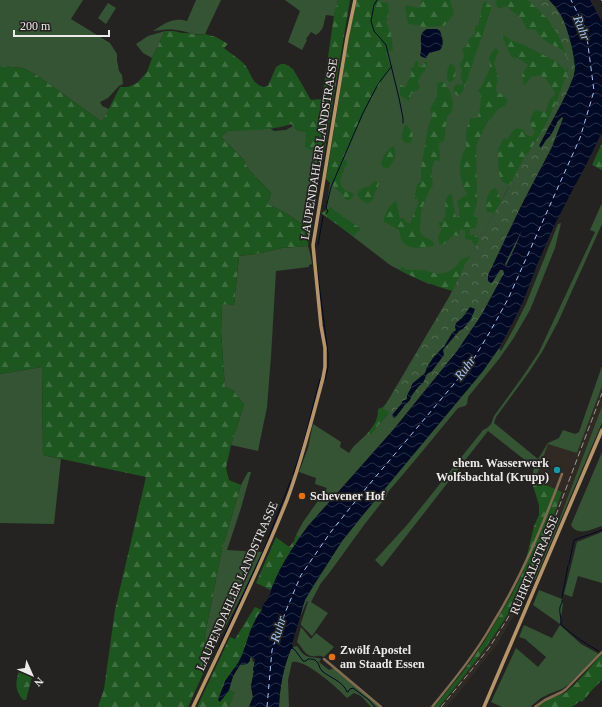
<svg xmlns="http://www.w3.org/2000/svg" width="602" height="707" viewBox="0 0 602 707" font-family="Georgia,serif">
  <defs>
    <pattern id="forest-firs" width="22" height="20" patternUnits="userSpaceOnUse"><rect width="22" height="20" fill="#1e561f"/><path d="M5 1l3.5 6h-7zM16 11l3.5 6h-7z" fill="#3f6e40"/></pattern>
    <pattern id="park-crowns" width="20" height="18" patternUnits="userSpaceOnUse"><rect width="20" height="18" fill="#355434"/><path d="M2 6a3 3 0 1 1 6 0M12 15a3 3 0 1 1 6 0" fill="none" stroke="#536d52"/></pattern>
    <pattern id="water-waves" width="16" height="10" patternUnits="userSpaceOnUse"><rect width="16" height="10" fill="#000a25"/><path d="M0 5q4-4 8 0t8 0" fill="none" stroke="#262e45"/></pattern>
  </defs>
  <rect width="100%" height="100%" fill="#252321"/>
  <polygon fill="#312a24" points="602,386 602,406 558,523 534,580 516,612 496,646 487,657 447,707 439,707 485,649 503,623 562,492 537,482 536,477 548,443 577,453"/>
  <g fill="#355434">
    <polygon points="0,0 83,0 71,19 110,43 117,54 117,60 119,71 122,75 123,84 119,86 108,98 100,102 102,106 109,109 102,122 38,76 23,68 0,66"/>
    <path d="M196,0H221L205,34C194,36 187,31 176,30C169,29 161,30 153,31C165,23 173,17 187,21Z"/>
    <path d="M285,0H338L334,16L326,15C323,24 325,29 316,35L311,32L306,39L307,40L302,50L288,42L300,11Z"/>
    <polygon points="357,0 549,0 557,7 563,16 566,26 570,65 519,168 479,241 466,263 429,284 407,274 390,265 325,215 339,127 336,123 349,37"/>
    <polygon points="108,3 116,8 106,24 98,18"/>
    <polygon points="165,31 152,58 143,53 136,44 148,36"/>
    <polygon points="293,126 297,130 306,132 313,151 321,161 310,230 289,215 268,204 271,193 249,170 243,159 221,137 227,131 270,128 274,131 286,130"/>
    <polygon points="602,203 602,224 558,322 542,352 529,372 496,417 494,423 538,459 548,443 559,438 563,430 575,434 579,432 602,366 602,386 577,453 548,444 536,477 537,482 532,479 534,467 488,431 382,567 375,560 407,525 483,430 487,428 491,424 494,416 523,376 539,352 595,232 590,230"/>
    <polygon points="561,223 555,248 530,310 513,339 499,359 468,397 467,404 465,406 458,408 416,459 388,492 386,497 364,525 330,572 321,583 311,602 328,613 312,636 301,625 301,623 308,602 307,601 301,615 300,615 305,600 312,588 342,541 362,516 483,371 499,348 501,351 514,328 526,304 558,224"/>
    <polygon points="308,246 310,253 312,264 309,265 309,267 276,271 271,357 267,407 258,451 231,445 244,405 234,391 225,387 221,332 222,303 234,305 239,256 256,254 282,248"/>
    <polygon points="469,335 394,429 308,526 300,537 296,535 303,522 327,488 315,484 316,478 299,472 308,448 313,424 341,442 340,447 349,453 354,446 367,434 370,435 392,409"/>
    <polygon points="42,367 43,455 61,459 54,524 0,523 0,374"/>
    <polygon points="602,406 602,423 601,425 535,580 534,580 558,523"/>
    <path d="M602,452V526C592,529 578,537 571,525Z"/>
    <polygon points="248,472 251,472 241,508 227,550 262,552 244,591 215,647 212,647 206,641 206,630 222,549 241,485"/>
    <polygon points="602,532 602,583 578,576 572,597 564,594 577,542"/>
    <polygon points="539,590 562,599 563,604 560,624 533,605"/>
    <polygon points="524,625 552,638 560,625 581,644 599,654 569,684 562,689 549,694 541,698 530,707 502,707 491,702 516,648 538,667 546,657 525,639 519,637"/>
    <path d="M301,627L311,639L316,633L334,647L324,657C319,654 317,657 311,656C304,654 302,647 297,642Z"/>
    <path d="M297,646C300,650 303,656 310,657C314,658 317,657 321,659L319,662L329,670L334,668L380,707H371L361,696L354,693L347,698C337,688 306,659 292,662L288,680L289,707H279C280,686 283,669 291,649H292L293,647Z"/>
    <path d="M252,657V659L253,662H255L253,670L254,671L251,686L253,697L249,707H228L235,693L229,690C233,674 237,665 252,657Z"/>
  </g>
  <g fill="url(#forest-firs)">
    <path d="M338,0H350L323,161L313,151L305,147L306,132L297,130L291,124C272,131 247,130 227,131L221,137L243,159L249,170L271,193L268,204L289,215L310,230L308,246L282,248L256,254L239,256L234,305L222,304L221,332L225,387L234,391L244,405L231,445L226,468L229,480L241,485L222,549L206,630V641L212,647H215L188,707H98L104,689L115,610L146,477L43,455L42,367L0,374V66L23,68L38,76L102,122L120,87H128L137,83L147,72L152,58L165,31H174L182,33H188L193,34L200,35L205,34L216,37L228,44L224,48C230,53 240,59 245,65C252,74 251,83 263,87L268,86L276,67L281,64H285L293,69L311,100L322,99L334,15Z"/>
    <path d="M357,0H380V2L388,3L389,11L386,23L391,33L393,50L386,53L390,67L368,104L343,159L348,162C344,170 334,185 347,191C348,191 351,192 353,193V196L351,199L347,201L342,194L326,179L349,37Z"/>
    <polygon points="421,0 450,0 454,14 444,26 423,27 417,25 408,24 405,5 420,8"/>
    <path d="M495,0H528L547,18L557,34L566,26L572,46L575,68L515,186C510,185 503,184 501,179C498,175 498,156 498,151C499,147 501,143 503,139L505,138L507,140L510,135V134L516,128L524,130L525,134L532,137L535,132L532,128L530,120L533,113L536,110L545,113L550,99L556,94L547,80L540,75L531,77L524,86L522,75L528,65L518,58L511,57L501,33L512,41L522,44L555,61L567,71L569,64L563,50C552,45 542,41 536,30L527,29L524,24L522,19L506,6L498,9Z"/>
    <polygon points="485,1 491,6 491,10 466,83 463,91 458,96 455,94 454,91 454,87 457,84 461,85 463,82 460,78 462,70 460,65 464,56 462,49 467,46 469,39 475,34 475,26 479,25 479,21 483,3"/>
    <path d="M495,48L499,51L494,63L498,77L496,88L497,93L502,94L508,100L505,106L498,109L492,117L484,128L476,147L477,204L473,216L477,217L478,218L476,228L470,229V235H474L480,239L476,247L471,240L465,239V231L460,229L459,236L454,235L443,245L439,243L438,237L442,228L439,225V222H444L443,219L446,216L445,210L446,198L450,194L452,195L456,219L460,213L457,201L467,194L463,186L461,179L460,164L463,153L466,147V132L470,118H477C480,111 483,97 478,90L481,87L490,68L489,57Z"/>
    <polygon points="418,61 418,66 420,67 423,66 424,62 428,62 425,71 422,73 418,81 420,88 411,94 409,101 400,95 400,85 402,85 405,88 411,75 411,68 413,68 415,62"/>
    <path d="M450,64C458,65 456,74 454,80L450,82L448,81C446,75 447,68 450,64Z"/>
    <path d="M440,82H444L450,91L453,103L452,111L447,117L444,141L439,143L440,161L435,160C431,167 432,177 433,185L430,189L421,211L420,232L423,236L433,241L434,246C425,247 408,251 403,242C400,239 400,234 399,230L383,221L388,208L396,200L400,218H404L405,221L410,224L418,204V199L414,198L417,184L421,182V168L428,127L432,117L430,109L437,96V84Z"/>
    <polygon points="407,125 413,134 411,143 406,143 402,140 402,134 404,126"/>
    <polygon points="602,143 602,170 592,165"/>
    <path d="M394,146C397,157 395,159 388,169L383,167L381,164C383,156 386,150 394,146Z"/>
    <path d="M374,181H376L379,183C378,188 375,192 373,197L374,198C367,208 363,202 357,195L358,192C361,189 365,186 369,187Z"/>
    <polygon points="495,188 497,190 501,201 495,213 486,212 487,197 490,191"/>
    <polygon points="331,207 334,210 360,228 360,230 353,236 321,213"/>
    <path d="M470,256L452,291C433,285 415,279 398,269L405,266L404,270C411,269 418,271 425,270C435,275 447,275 455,267C458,265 459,261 461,259C464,258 468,257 470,256Z"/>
    <path d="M389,400L392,409L370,435L367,434C374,425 378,421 378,409L383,407Z"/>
    <path d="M532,479L562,492C550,526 538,562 520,593C498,634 469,671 439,707H434L462,673L484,642L512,594L523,572L534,526L539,515V505L533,486Z"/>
    <path d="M296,535L300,537C289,554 278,571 271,590L256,583L276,537L289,547L294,541Z"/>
    <path d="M255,607L262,610C251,624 248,640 242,656C235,671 227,686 220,702L229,690L235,693L228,707H197L230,637L235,639Z"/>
    <polygon points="602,654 602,680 592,690 582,702 580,701 572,707 537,707 549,699 565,693 577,682"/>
    <path d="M19,671L32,677L26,700H23C15,690 15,684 19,671Z"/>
  </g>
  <path fill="url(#park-crowns)" d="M528,0H549L557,7L568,25L575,69L571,110L526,227L505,273L482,314L466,341L402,418L383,409L449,297L466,263L505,194L526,154L527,155L543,129L556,103L568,71C571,57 556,29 547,18C542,11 535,6 528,0Z"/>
  <g fill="url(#water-waves)" fill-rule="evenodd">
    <path d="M549,0H590L602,22V132L587,163L572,191L554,226L537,265L523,302L511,326L499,348L483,371L362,516L342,541L312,588L305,600L292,644L293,647L292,649H291C283,669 280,686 279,707H249L253,697L251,686L254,671L253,670L255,660L254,658L252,657L250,658V661L247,664L240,665L233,676L229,690L220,702L218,700L225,681L238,663L242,655L251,629L258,615L262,610L263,604C270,599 270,592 273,585C281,564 295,544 308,526L394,429L457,351L482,314L504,273L503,270H500L492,283L489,282L488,280V275L523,202L552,147L563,118L562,117L558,121L551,135L546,140L541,148L539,146C548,127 560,108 569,88C571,82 575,75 575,68C575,59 572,46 569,37C565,22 561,12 549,0ZM522,230L515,247L506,266L505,264Z"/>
    <path d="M427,29H437L440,31C442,37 445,44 440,50L429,53L426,58L422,57L420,55C424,45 416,34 427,29Z"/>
    <polygon points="470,307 475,309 471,319 463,329 459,331 443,350 444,355 432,371 427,374 423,383 419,386 412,395 410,400 405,405 395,418 393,417 392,415 402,403 402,401 407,399 407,395 411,388 411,386 413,383 425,373 427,367 433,358 445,345 452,333 456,330 455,327 456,323 462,318"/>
  </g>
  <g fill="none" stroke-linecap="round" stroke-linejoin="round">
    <g stroke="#000a25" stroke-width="1">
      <polyline points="377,0 374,5 371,21 374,31 386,45 399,98 403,118 403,123"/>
      <polyline points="326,214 328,211 326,208 331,187 363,113 378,84 392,66"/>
      <polyline points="318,245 323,216"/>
      <polyline points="316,260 328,354 328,367 325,380"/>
      <polyline points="293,475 303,445 320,379"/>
      <polyline points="569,564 574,540 602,530"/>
      <polyline points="562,597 568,566"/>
      <path d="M562,600V603C557,609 562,617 561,625C573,635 585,644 599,651"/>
      <path d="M291,647L295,650L303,661H306L308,659C310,659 313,659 315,660C319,662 319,668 322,671C330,678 343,681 347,692H348L350,689L353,688L369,700L375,707"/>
      <polyline points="218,649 263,552 291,480"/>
    </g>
    <polyline stroke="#a3c8fa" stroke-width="1" stroke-dasharray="5 4" stroke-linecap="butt" points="267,707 272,650 285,613 301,575 330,533 362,493 470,365 491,330 508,299 580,138 594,91 586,30 571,0"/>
    <g stroke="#816c51" stroke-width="2.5">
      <polyline points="324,659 381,707"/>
      <path d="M432,707C454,680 476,653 493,623C522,576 543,525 562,474"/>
      <polyline points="535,707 545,700 562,692 566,689 602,652"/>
    </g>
    <g stroke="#b79569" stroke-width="3.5">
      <path d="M193,707C225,639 259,571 287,500C302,460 312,419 323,378L325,367V348L321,326L313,245L347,38L355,0"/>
      <polyline points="484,707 602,430"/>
    </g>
    <g stroke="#9b9997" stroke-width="1" stroke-dasharray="6 3" stroke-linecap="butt">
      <polyline points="601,0 602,1"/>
      <polyline points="441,707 469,673 489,648 506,621 522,594 536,566 547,539 602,393"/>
    </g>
  </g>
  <circle fill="#0f9aa8" stroke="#252321" stroke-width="1.5" cx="557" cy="470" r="4"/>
  <g fill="#e8710a" stroke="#252321" stroke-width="1.5">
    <circle cx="302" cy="496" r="4"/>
    <circle cx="332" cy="657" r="4"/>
  </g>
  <g text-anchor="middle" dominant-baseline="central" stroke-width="3.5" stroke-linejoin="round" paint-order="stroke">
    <g font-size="12" fill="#edebea" stroke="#252321">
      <text transform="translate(319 149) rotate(-81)">LAUPENDAHLER LANDSTRASSE</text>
      <text transform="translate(534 565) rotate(-67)">RUHRTALSTRASSE</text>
      <text transform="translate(237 586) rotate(-66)">LAUPENDAHLER LANDSTRASSE</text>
    </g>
    <g font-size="12" font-weight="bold" fill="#edebea" stroke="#252321" text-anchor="start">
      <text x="549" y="463" text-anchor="end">ehem. Wasserwerk<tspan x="549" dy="14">Wolfsbachtal (Krupp)</tspan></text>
      <text x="310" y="496">Schevener Hof</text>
      <text x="340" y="650">Zwölf Apostel<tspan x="340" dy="14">am Staadt Essen</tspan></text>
    </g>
    <g font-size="13" font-style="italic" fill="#a3c8fa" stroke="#252321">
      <text transform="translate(582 28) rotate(68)">Ruhr</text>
      <text transform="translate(465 368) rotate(-53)">Ruhr</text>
      <text transform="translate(278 629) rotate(-73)">Ruhr</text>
    </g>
  </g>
  <g transform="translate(32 675) rotate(135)" stroke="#252321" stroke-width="3" paint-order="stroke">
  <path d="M0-3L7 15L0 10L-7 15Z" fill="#edebea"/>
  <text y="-6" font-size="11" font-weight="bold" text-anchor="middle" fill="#edebea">N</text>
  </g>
  <path d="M14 30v6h95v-6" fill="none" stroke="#edebea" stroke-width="2"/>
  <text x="20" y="30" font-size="12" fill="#edebea" stroke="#252321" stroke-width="3" paint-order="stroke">200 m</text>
</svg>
